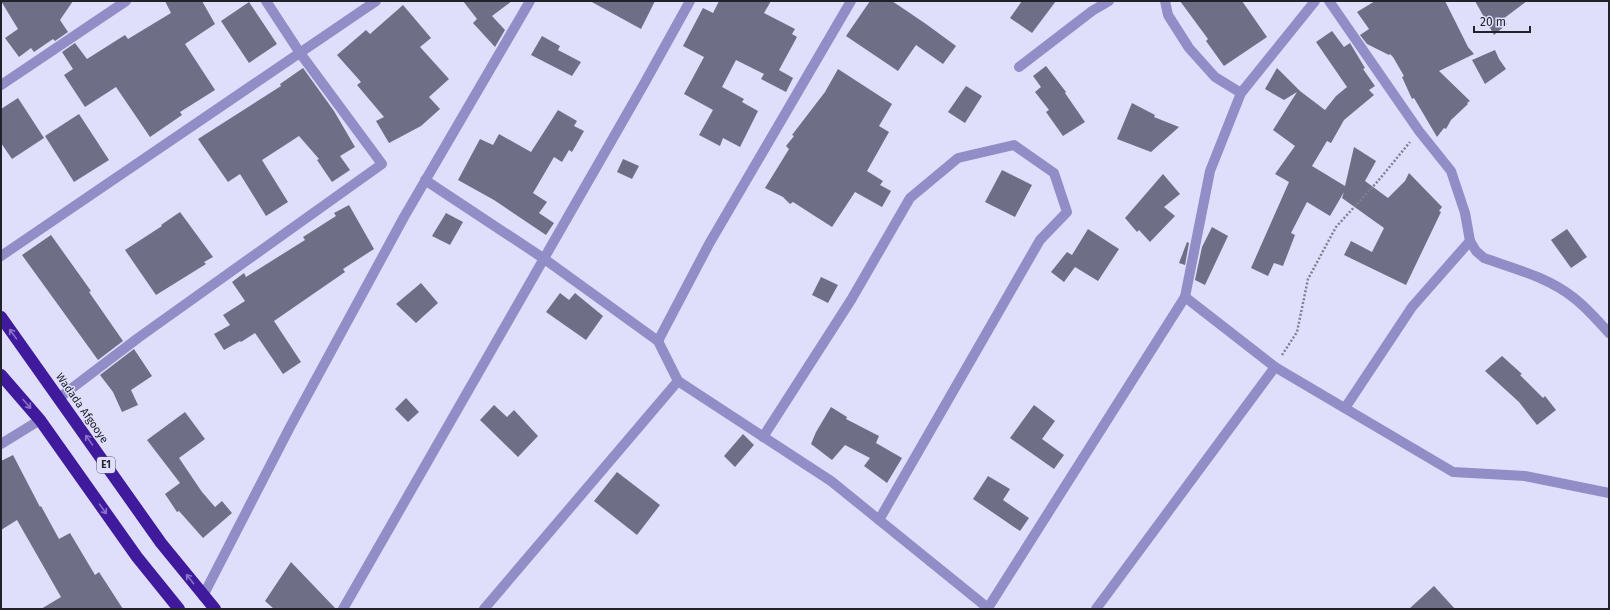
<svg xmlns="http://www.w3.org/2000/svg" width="1610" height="610" viewBox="0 0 1610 610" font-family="'Fira Sans',sans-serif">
  <rect width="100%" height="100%" fill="#dfdffb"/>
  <g fill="#6e6e87">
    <polygon points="1,1 73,1 60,20 68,32 55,41 53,39 34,52 31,48 19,57 5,38 18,29"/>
    <polygon points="165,1 202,1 215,24 185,44 215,90 180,112 182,115 150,137 116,87 85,107 64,75 73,69 62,52 75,43 87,59 125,35 128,39 171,13"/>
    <polygon points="463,1 512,1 492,16 505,30 495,47 473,23 477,19"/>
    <polygon points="590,1 655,1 641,29"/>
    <polygon points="719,1 771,1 764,13 795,29 792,34 797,37 779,70 793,78 786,92 761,79 764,74 736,60 722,87 744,99 742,102 758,111 740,147 723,138 720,146 699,135 713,110 684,94 704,57 683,46 703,8 713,13"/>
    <polygon points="870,1 892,1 926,24 956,46 943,64 916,45 898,71 846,36"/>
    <polygon points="1022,1 1056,1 1032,33 1010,18"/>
    <polygon points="1180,1 1242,1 1267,37 1224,66 1206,41 1208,39"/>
    <polygon points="1375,1 1445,1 1468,47 1474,54 1439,71 1470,101 1467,103 1468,104 1451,120 1446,129 1444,128 1437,137 1414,98 1412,99 1402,77 1404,76 1393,57 1390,54 1389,55 1367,44 1360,35 1369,29 1357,12"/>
    <polygon points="1475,1 1527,1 1503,19 1507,24 1494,35"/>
    <polygon points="249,2 277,44 249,63 221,21"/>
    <polygon points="403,5 431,38 420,47 449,79 429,97 440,109 421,126 389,143 376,121 384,117 357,85 361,82 337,55 366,30 370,34"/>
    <polygon points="1332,31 1344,47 1350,43 1365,68 1363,69 1375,86 1369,90 1374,95 1344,120 1331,143 1327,141 1312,166 1345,186 1354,147 1376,161 1365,181 1388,198 1405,181 1409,173 1442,207 1439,211 1441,212 1406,285 1344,255 1351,241 1372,252 1384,228 1342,198 1344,192 1330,216 1307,202 1291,233 1295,235 1283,266 1274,263 1268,276 1251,268 1289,182 1275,174 1295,146 1273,130 1297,92 1284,100 1265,89 1277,68 1300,91 1325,110 1336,96 1347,87 1316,42"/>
    <polygon points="542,36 560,46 558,50 581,62 572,76 531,55"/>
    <polygon points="1495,50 1499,59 1506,69 1485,84 1472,60"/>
    <polygon points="1046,66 1066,92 1065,93 1085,122 1063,136 1046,112 1049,110 1035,92 1041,87 1033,76"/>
    <polygon points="303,68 334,111 355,147 340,156 350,170 332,182 317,160 319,159 299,136 262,160 288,202 266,216 240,174 228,182 198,139 281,86 280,84"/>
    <polygon points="838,69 892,104 879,126 889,132 867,171 883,181 880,185 891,191 882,207 855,192 832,227 793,202 790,204 783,197 765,188 789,149 786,146 794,136 792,135 825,92"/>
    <polygon points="966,86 982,96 965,123 948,112"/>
    <polygon points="18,98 44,138 12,159 1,143 1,109"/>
    <polygon points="1132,103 1155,115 1154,117 1179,127 1151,152 1117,139"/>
    <polygon points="558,110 577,121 574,126 584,131 572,152 569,150 562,162 554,157 533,193 547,202 539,213 554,223 546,235 494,200 458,180 480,139 493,145 499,134 531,152"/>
    <polygon points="79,114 109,160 74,182 45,136"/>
    <polygon points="623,159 639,166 632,179 617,172"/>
    <polygon points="1002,170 1032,185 1015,217 985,202"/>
    <polygon points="1163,174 1180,194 1164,207 1175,216 1150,242 1139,230 1137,232 1125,218"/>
    <polygon points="349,205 374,249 343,269 345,272 274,321 301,362 283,374 255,333 241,342 240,341 224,350 214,334 230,325 223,315 245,301 232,282 244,273 246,277 305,240 303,237 336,216 334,213"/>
    <polygon points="180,212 213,257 204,262 206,264 156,295 125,250 162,226 161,225"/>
    <polygon points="446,213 463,222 450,245 432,236"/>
    <polygon points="1212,227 1228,236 1205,285 1195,280 1202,247"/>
    <polygon points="1088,229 1119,249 1098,281 1075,267 1064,282 1051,272 1067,252 1072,255"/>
    <polygon points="1567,229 1587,257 1571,268 1551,240"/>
    <polygon points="51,235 91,291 89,292 123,341 98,360 22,255"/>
    <polygon points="1187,242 1189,243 1185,265 1179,263"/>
    <polygon points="821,277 838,285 828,303 812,295"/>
    <polygon points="421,283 438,303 416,323 396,304"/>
    <polygon points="560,293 569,300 575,293 603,316 586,340 546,312"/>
    <polygon points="134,349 152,376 131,390 138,405 122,412 113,392 100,375"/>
    <polygon points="1502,356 1522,374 1520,375 1543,398 1545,396 1556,410 1537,425 1519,402 1485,371"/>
    <polygon points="406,398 419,412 408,422 395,409"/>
    <polygon points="494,405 507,417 514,410 538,436 518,457 480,420"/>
    <polygon points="1034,405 1055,421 1042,439 1064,455 1054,469 1010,438"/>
    <polygon points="831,407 847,417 846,419 879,436 876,443 902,458 887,483 864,466 870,458 845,445 832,460 811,444 816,432"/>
    <polygon points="185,412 205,439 179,458 202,492 215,507 222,501 232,513 203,538 179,511 177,512 165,494 180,483 147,440"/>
    <polygon points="743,434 754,445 735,467 724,456"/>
    <polygon points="13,455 40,507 41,506 59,539 70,533 95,575 99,572 123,609 41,609 61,597 17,520 1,530 1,461"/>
    <polygon points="617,472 660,505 637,535 594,501"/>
    <polygon points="988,476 1010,489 1003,500 1029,518 1020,531 973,499"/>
    <polygon points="291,562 336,609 274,609 265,601"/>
    <polygon points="1434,586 1455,609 1409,609"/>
  </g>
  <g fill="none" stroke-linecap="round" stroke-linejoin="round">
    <polyline stroke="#7f7f92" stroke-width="2.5" stroke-dasharray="2 2" stroke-linecap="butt" points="1282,355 1297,332 1308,279 1336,227 1378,181 1410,142"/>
    <g stroke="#908dc7" stroke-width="10">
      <polyline points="1165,1 1168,15 1189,48 1215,77 1241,93"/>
      <path d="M1329,1L1419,131L1451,171L1465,213L1470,241L1476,251L1484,258C1515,269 1548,277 1574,298C1587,308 1598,321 1609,333"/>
      <polyline points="1019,67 1092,11 1109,1"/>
      <polyline points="1,85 126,1"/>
      <polyline points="425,180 543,258 658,341 678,381 831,481 989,609"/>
      <polyline points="1,256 376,1"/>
      <polyline points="1185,297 1275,367 1453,472 1525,476 1609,493"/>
      <polyline points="658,341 709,244 851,1"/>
      <polyline points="59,398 138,338 382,164 300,53 266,1"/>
      <polyline points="1345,408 1412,307 1470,241"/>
      <polyline points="763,437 851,300 910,198 958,158 1014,145 1054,173 1067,212 1040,240 879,520"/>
      <polyline points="1,444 40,420"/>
      <polyline points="203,596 290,427 404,217 530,1"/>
      <polyline points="988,608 1185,297 1210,171 1241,93 1315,1"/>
      <polyline points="343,609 644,84 690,1"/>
      <polyline points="484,609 678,381"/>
      <polyline points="1096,609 1275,367"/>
    </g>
    <g stroke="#401a9c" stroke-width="12">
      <polyline points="1,317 161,543 215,609"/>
      <polyline points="1,375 40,420 137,557 179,609"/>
    </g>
  </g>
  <defs><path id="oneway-shaft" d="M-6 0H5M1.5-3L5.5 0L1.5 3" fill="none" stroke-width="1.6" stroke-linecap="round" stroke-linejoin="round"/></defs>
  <g stroke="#8873c7">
    <use href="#oneway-shaft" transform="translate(13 334) rotate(-126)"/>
    <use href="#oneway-shaft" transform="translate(27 404) rotate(49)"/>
    <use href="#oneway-shaft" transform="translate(89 440) rotate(-125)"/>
    <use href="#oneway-shaft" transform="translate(103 509) rotate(55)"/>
    <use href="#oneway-shaft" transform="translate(190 579) rotate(-128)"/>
  </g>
  <g text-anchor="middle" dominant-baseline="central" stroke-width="3" stroke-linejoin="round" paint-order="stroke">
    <rect fill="#dfdffb" stroke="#5b5b6a" stroke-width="1" x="97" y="457" width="18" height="16" rx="3"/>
    <g font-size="10" font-weight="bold" fill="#22222c">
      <text x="106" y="465">E1</text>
    </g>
    <g font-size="11" fill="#22222c" stroke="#dfdffb">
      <text transform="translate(82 408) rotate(55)">Wadada Afgooye</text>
    </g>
  </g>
  <rect width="1610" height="610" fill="none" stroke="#22222c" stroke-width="4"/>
  <path d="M1474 26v6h56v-6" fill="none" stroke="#22222c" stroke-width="2"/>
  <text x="1480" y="26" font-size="12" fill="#22222c" stroke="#dfdffb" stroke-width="3" paint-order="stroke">20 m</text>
</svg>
